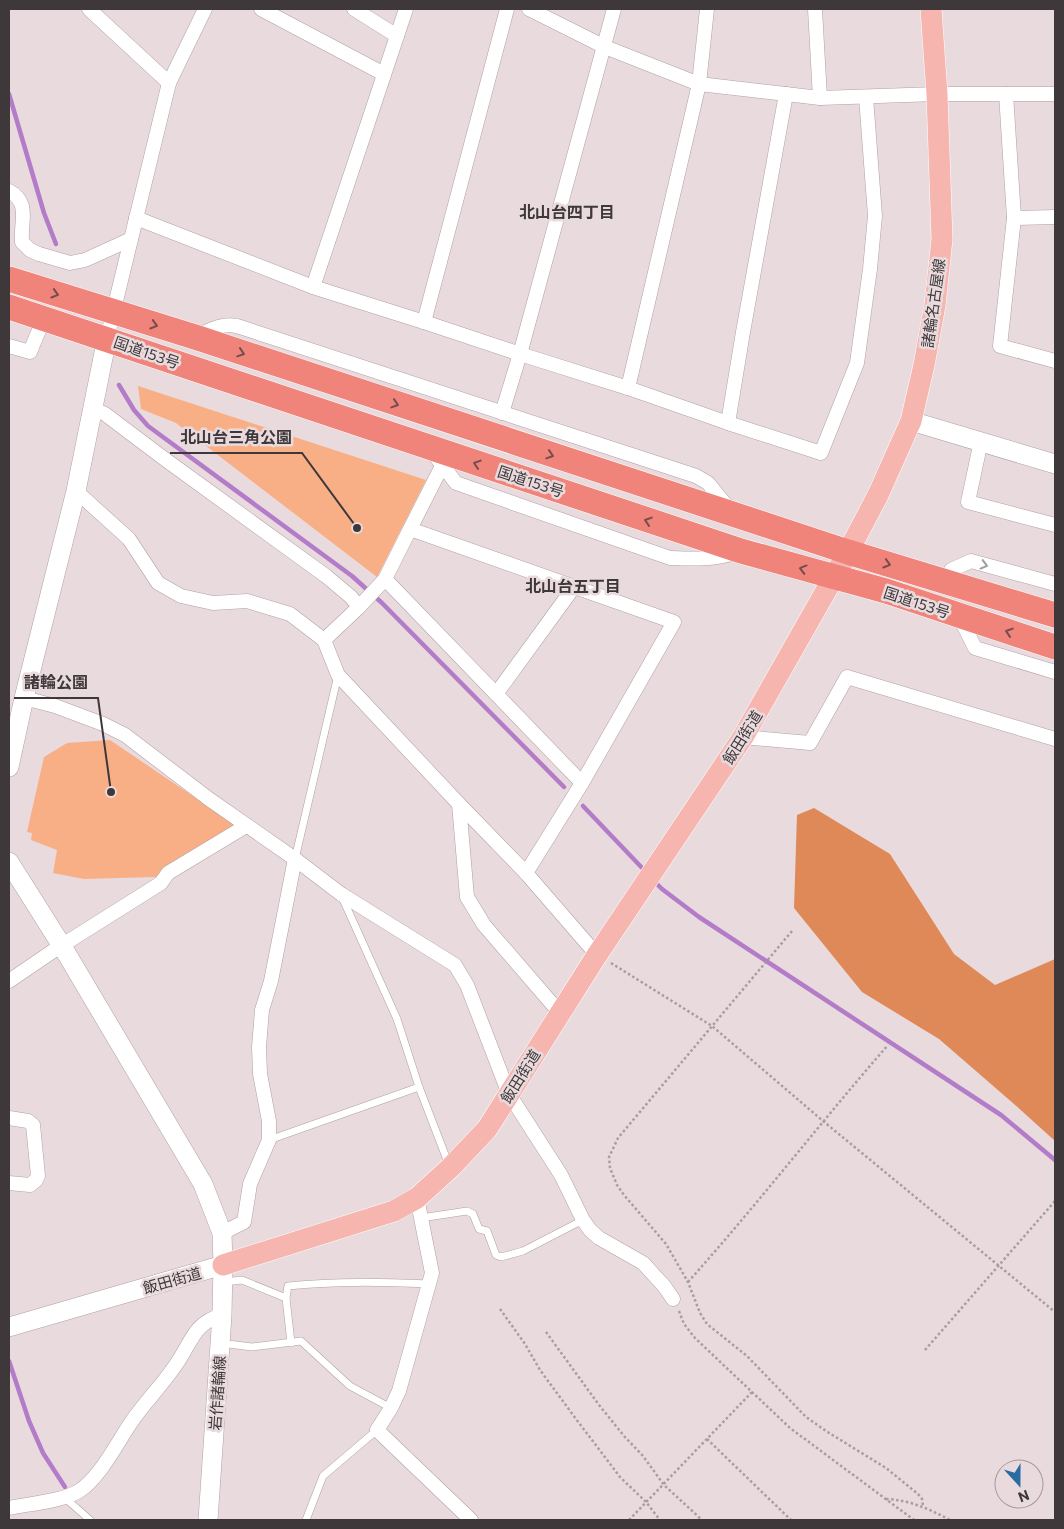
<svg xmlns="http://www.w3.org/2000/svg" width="1064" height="1529" viewBox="0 0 1064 1529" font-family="Commissioner,'Noto Sans JP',sans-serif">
  <rect width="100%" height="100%" fill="#e9dadd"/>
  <g fill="#f9af86">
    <polygon points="138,386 426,480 377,577 176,423 141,409"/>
    <polygon points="110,740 237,826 155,877 84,879 53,873 57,850 31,840 32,833 27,832 44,757 67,743"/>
  </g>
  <polygon fill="#e08958" points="814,808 890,854 954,954 995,985 1055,959 1055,1141 1014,1104 939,1039 862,992 794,908 797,815"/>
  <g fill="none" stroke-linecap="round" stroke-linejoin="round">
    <g stroke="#b37cc9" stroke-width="4.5">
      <polyline points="9,94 44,213 56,244"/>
      <polyline points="119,385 134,410 148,426 352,576 382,603 564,787"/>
      <polyline points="583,806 646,872"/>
      <polyline points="653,880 662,889 699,917 1001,1115 1055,1160"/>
      <polyline points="9,1361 29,1421 43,1453 65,1487"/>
    </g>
    <g stroke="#afa1a4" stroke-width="8">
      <g id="lane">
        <polyline points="295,859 338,675"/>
        <polyline points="342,897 397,1019 419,1087 449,1165"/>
        <polyline points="269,1140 419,1087"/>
        <polyline points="421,1218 467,1211 473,1214 479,1229 487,1231 496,1255 501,1257 523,1251 583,1220"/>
        <polyline points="224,1282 242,1280 286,1298 291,1343"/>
        <path d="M286,1298L288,1286C337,1281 381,1282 429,1284"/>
        <polyline points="220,1343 252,1347 301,1341 350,1386 391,1408"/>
        <polyline points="64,1497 90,1520"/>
        <polyline points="306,1520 323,1476 377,1430"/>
      </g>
    </g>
    <g stroke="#afa1a4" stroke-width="15">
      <g id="street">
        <polyline points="89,9 169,83"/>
        <polyline points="261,9 384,74"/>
        <polyline points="354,9 397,36"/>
        <polyline points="529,9 605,47 699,84 820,98 937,94 1055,94"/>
        <polyline points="815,9 820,98"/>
        <polyline points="1006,94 1014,218 1055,217"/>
        <path d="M9,191C31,203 20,222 22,242L30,250L39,254L70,263L85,260L131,239"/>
        <polyline points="136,218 313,287 424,322 520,354 628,388 728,423 821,453 857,363 870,269 875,216 866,97"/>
        <polyline points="1014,218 1000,346 1055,361"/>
        <polyline points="313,287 406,9"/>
        <polyline points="424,322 507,9"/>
        <path d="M195,337C210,330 221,323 237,326L696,476L708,483L730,510"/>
        <polyline points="107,338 169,83 205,9"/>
        <polyline points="9,346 30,352 44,318"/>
        <polyline points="628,388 699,84 707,9"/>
        <polyline points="92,408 105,414 166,460 326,576 351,597 359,607"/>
        <polyline points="502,413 520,354 614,9"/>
        <polyline points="728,423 743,332 786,94"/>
        <polyline points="981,441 968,502 1055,525"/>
        <path d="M430,449L456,483L670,558C694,559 715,560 738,552"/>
        <polyline points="76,491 129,539 158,583 181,596 213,603 247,601 290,614 324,640 338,675 459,804 526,873 597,955"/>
        <polyline points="410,529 442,466"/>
        <polyline points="385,579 582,783"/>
        <polyline points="946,582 951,570 971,561 1055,584"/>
        <polyline points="959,616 975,648 1055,672"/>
        <polyline points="324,640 359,607 385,579 410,529 674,622 582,783 526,873"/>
        <polyline points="496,694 574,587"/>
        <polyline points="24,698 55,706 103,724 125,735 209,799 295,859 341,894 455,965 467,985 509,1094 561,1175 583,1220 590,1230 599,1238 643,1263 664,1286 673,1299"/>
        <polyline points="743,737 810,743 847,677 1055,739"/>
        <polyline points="459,804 467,897 484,925 560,1013"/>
        <polyline points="9,981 53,951 161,883 168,873 246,826"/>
        <polyline points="9,1118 28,1121 33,1125 38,1176 36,1180 30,1185 9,1183"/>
        <polyline points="417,1198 432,1273 399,1391 391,1408 377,1430 471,1520"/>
        <polyline points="222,1233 244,1222 250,1184 269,1140 269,1121 260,1074 259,1047 262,1010 271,981 295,859"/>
        <path d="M9,1508C28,1504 63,1501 79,1491C100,1478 118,1441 132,1421C146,1401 164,1383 177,1363C192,1341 194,1323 222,1315"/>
      </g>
    </g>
    <g stroke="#afa1a4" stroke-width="20">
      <g id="secondary">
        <polyline points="911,421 1055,464"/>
        <polyline points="9,767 24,698 76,491 107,338"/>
        <polyline points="9,862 62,946 203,1184 222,1233 223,1265 222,1315 208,1520"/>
        <polyline points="9,1327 223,1265"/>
      </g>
    </g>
    <g stroke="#fff" stroke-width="22">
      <polyline id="primary" points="223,1265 394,1211 417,1198 450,1168 487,1129 597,955 743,737 848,552 878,495 911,421 924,365 935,305 942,239 937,94 931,9"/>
    </g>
    <g stroke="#fff" stroke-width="26">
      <g id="highway">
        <polyline points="9,279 195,337 848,552 1055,615"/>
        <polyline points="9,307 741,551 886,591 1055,647"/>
      </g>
    </g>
    <g stroke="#a89d9f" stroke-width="2.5" stroke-dasharray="2.5 2.5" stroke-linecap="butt">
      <polyline points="792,931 618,1138 609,1157 610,1168 617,1185 624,1195 666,1244 688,1282 700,1313 707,1324 747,1356 806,1417 826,1431 886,1468 918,1494 922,1499 923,1506"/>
      <polyline points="611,963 712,1026 823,1121 1055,1312"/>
      <path d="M688,1282C757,1205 820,1123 888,1045"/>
      <polyline points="500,1309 525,1344 540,1370 576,1419 620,1477 646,1502 660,1520"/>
      <polyline points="679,1311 684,1324 695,1338 790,1428 914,1520"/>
      <polyline points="546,1332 599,1405 624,1436 643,1456 664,1485 702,1520"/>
      <polyline points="925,1350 1055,1201"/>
      <polyline points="707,1439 791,1520"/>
      <path d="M886,1499C910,1500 929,1509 950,1520"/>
      <polyline points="629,1520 752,1392"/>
    </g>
    <use href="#lane" stroke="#fff" stroke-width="7"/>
    <use href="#street" stroke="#fff" stroke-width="14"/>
    <use href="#secondary" stroke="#fff" stroke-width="19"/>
    <use href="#primary" stroke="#f6b5af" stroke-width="21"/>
    <use href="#highway" stroke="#f0837a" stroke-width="25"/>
  </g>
  <defs><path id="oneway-chevron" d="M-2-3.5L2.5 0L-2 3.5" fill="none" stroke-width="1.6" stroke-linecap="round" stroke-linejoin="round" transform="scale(1.25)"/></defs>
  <g stroke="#734e4d">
    <use href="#oneway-chevron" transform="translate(55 294) rotate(17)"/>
    <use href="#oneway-chevron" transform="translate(154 325) rotate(17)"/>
    <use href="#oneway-chevron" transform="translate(241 353) rotate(18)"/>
    <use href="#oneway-chevron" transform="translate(395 404) rotate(18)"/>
    <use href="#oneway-chevron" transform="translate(550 455) rotate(18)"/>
    <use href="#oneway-chevron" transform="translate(477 464) rotate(-162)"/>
    <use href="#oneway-chevron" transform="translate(648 521) rotate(-162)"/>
    <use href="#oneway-chevron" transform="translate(887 564) rotate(17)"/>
    <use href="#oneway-chevron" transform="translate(803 569) rotate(-165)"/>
    <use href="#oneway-chevron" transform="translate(1009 632) rotate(-162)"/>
  </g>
  <use stroke="#9e9c9c" href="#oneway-chevron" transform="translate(984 565) rotate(15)"/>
  <g text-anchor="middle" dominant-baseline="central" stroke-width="5" stroke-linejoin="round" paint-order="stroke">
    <g font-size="15" fill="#3e383a" stroke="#e9dadd">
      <text transform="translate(933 303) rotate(-82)">諸輪名古屋線</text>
      <text transform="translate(147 352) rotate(19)">国道153号</text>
      <text transform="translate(531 481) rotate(18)">国道153号</text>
      <text transform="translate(917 602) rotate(18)">国道153号</text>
      <text transform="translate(742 737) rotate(-58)">飯田街道</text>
      <text transform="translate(520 1076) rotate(-58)">飯田街道</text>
      <text transform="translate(172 1280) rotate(-16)">飯田街道</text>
      <text transform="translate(217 1393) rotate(-86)">岩作諸輪線</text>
    </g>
    <g font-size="16" font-weight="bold" fill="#3e383a" stroke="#e9dadd">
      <text x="567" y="211">北山台四丁目</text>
      <text x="573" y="585">北山台五丁目</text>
    </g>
  </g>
  <path fill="none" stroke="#3e383a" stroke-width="2" d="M357 528L302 453H170M111 792L98 698H14"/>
  <g fill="#3e383a" stroke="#e9dadd" stroke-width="2">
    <circle cx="357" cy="528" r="5"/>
    <circle cx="111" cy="792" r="5"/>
  </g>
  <g font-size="16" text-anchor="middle" font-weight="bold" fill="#3e383a" stroke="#e9dadd" stroke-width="5" stroke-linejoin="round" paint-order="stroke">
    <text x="236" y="443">北山台三角公園</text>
    <text x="56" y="688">諸輪公園</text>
  </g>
  <rect width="1064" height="1529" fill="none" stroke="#3e383a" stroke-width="20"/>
  <g transform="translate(1019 1484) rotate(159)"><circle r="24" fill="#e9dadd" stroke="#a5999c"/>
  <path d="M0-4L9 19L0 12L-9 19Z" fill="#286ca1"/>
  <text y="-8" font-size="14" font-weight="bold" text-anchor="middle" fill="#3e383a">N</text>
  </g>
</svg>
